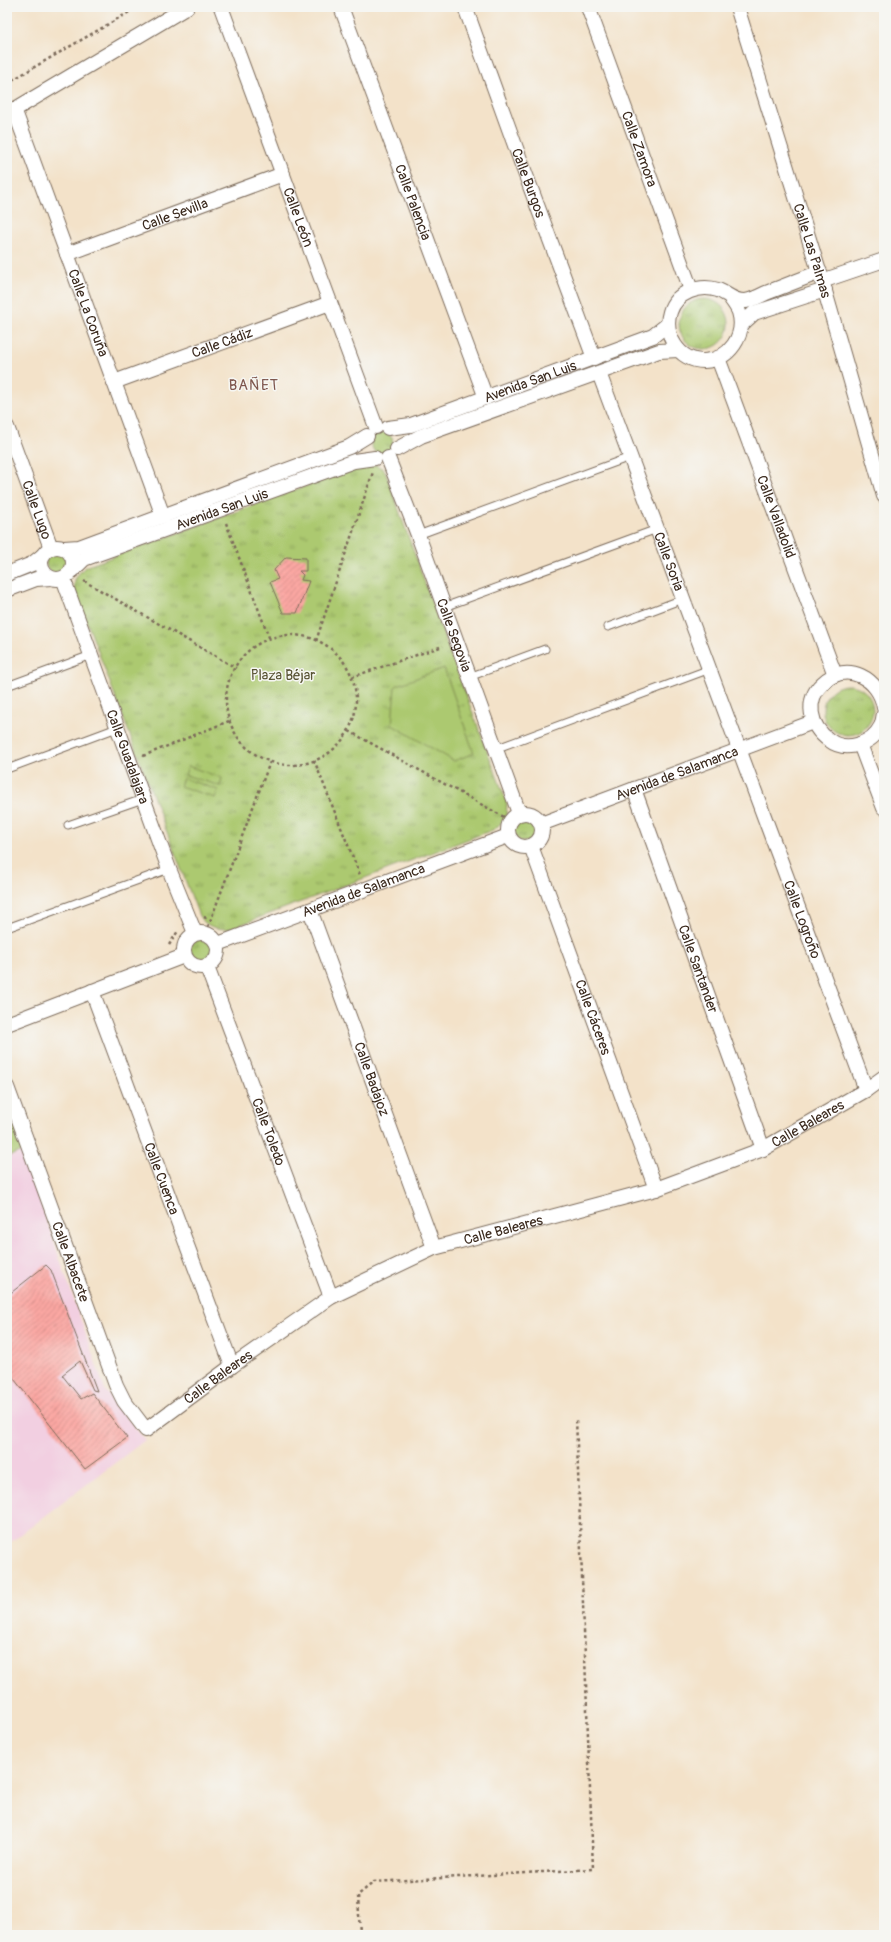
<svg xmlns="http://www.w3.org/2000/svg" width="891" height="1942" viewBox="0 0 891 1942" font-family="Pangolin,sans-serif">
  <defs>
    <pattern id="grass-tufts" width="24" height="20" patternUnits="userSpaceOnUse"><rect width="24" height="20" fill="#acc970"/><path d="M3 7l-1-3M5 7V3M7 7l1-3M15 17l-1-3M17 17v-4M19 17l1-3" fill="none" stroke="#8da35b"/></pattern>
    <pattern id="building-hatch" width="6" height="6" patternUnits="userSpaceOnUse"><rect width="6" height="6" fill="#fba7a3"/><path d="M-1 1l2-2M0 6l6-6M5 7l2-2" fill="none" stroke="#cc8884"/></pattern>
  </defs>
  <rect width="100%" height="100%" fill="#f6f6f2"/>
  <filter id="ink" filterUnits="userSpaceOnUse"><feTurbulence type="fractalNoise" baseFrequency=".025" numOctaves="2"/><feDisplacementMap in="SourceGraphic" scale="8" xChannelSelector="R" yChannelSelector="G"/><feConvolveMatrix kernelMatrix="1 2 1 2 8 2 1 2 1" color-interpolation-filters="sRGB"/></filter>
  <filter id="wash" filterUnits="userSpaceOnUse"><feTurbulence type="fractalNoise" baseFrequency=".012" numOctaves="4" result="noise"/><feDisplacementMap in="SourceGraphic" scale="16" xChannelSelector="R" yChannelSelector="G"/><feGaussianBlur stdDeviation="0.9" result="paint"/><feColorMatrix in="noise" values="0 0 0 0 0 0 0 0 0 0 0 0 0 0 0 0 0 1.4 0 .05"/><feComposite in="paint" operator="in"/></filter>
  <g filter="url(#wash)">
    <rect width="100%" height="100%" fill="#f3e2c9"/>
    <polygon fill="#f2cfe1" points="23,1152 105,1390 145,1440 7,1545 7,1158"/>
    <g fill="url(#grass-tufts)" stroke="#747a47">
      <circle cx="704" cy="324" r="25"/>
      <circle cx="382" cy="443" r="11"/>
      <path d="M376,465L383,469L386,474L447,645L507,803L506,818L495,829L229,929C215,929 207,927 199,916L75,591C73,579 77,575 85,567L358,467Z"/>
      <circle cx="57" cy="563" r="11"/>
      <circle cx="848" cy="710" r="25"/>
      <circle cx="525" cy="830" r="12"/>
      <circle cx="201" cy="950" r="12"/>
      <polygon points="7,1105 23,1151 7,1157"/>
    </g>
    <g fill="#acc970" stroke="#747a47">
      <polygon points="444,668 474,753 454,761 392,725 395,686"/>
      <polygon points="188,766 222,778 220,786 185,775"/>
      <polygon points="183,778 218,790 215,798 180,786"/>
    </g>
    <g id="blocks">
      <g fill="url(#building-hatch)">
        <polygon points="286,557 306,558 306,571 299,571 303,575 301,580 309,581 297,613 283,613 270,582 278,579 274,570"/>
        <polygon points="46,1265 51,1270 97,1391 93,1390 80,1361 62,1375 81,1399 92,1393 127,1438 85,1469 7,1370 12,1364 7,1357 7,1296"/>
      </g>
    </g>
  </g>
  <g filter="url(#ink)">
    <use href="#blocks" fill-opacity="0" stroke="#7b6a5a" stroke-width="1"/>
    <g fill="none" stroke-linecap="round" stroke-linejoin="round">
      <g stroke="#7b6a5a" stroke-width="9">
        <g id="service">
          <polyline points="418,535 630,457"/>
          <polyline points="444,607 657,529"/>
          <polyline points="608,627 683,599"/>
          <polyline points="469,677 545,649"/>
          <polyline points="7,686 91,655"/>
          <polyline points="495,749 710,669"/>
          <polyline points="7,769 117,728"/>
          <polyline points="68,825 143,799"/>
          <polyline points="7,928 169,869"/>
        </g>
      </g>
      <g stroke="#7b6a5a" stroke-width="16">
        <g id="minor">
          <path id="s1" d="M221,7L376,427"/>
          <path id="s2" d="M341,7L486,398"/>
          <path id="s3" d="M465,7L521,162L594,358"/>
          <path id="s4" d="M588,7L691,290"/>
          <path id="s5" d="M737,7L822,281L884,496"/>
          <path id="s6" d="M14,109L163,516"/>
          <polyline points="7,114 187,7"/>
          <path id="s7" d="M67,254L283,174"/>
          <polyline points="822,281 884,260"/>
          <path d="M731,299C734,303 737,307 739,312C746,335 730,360 704,361C678,361 663,334 670,312C676,292 700,284 718,290C728,294 734,302 746,301C752,300 760,296 766,293C784,286 802,279 820,272"/>
          <polyline points="741,325 754,313 825,290"/>
          <path id="s8" d="M718,358L835,675"/>
          <path id="s9" d="M599,373L866,1090"/>
          <path id="s10" d="M114,382L330,303"/>
          <path id="s11" d="M7,427L51,548"/>
          <path id="s12" d="M388,428L411,425L653,336L668,324"/>
          <polyline points="397,449 421,436 659,351 678,350"/>
          <path id="s13" d="M388,458L418,535L519,813"/>
          <circle cx="57" cy="563" r="16"/>
          <polyline points="64,548 79,547 349,447 367,436"/>
          <path id="s14" d="M73,570L84,559L354,461L375,458"/>
          <polyline points="7,574 32,564 42,556"/>
          <path id="s15" d="M63,578L169,869L195,933"/>
          <polyline points="7,590 36,579 51,578"/>
          <path d="M884,708C880,679 847,660 823,683C804,700 810,727 829,740C846,753 872,744 881,726C883,722 883,717 884,714"/>
          <polyline points="860,744 884,808"/>
          <path id="s16" d="M634,789L763,1149"/>
          <circle cx="525" cy="830" r="17"/>
          <path id="s17" d="M541,824L813,722"/>
          <path id="s18" d="M531,846L656,1189"/>
          <path id="s19" d="M310,910L434,1248"/>
          <circle cx="201" cy="950" r="17"/>
          <path id="s20" d="M218,944L508,836"/>
          <path id="s21" d="M207,967L331,1297"/>
          <path id="s22" d="M92,991L232,1366"/>
          <polyline points="7,1024 184,956"/>
          <path id="s23" d="M7,1087L116,1385L124,1401L146,1430L232,1366L331,1297L434,1248L656,1189L763,1149L866,1090L884,1077"/>
        </g>
      </g>
      <g stroke="#7b6a5a" stroke-width="2.5" stroke-dasharray="3 3" stroke-linecap="butt">
        <polyline points="7,83 138,7"/>
        <polyline points="226,523 270,640"/>
        <polyline points="84,581 236,668"/>
        <circle cx="291" cy="700" r="65"/>
        <polyline points="316,641 373,472"/>
        <polyline points="352,677 443,646"/>
        <polyline points="349,731 504,817"/>
        <polyline points="143,756 229,721"/>
        <polyline points="314,760 360,875"/>
        <polyline points="204,917 211,920"/>
        <polyline points="208,927 270,762"/>
        <polyline points="169,945 178,931"/>
        <polyline points="360,1935 358,1895 374,1882 593,1869 576,1418"/>
      </g>
      <use href="#service" stroke="#fff" stroke-width="7"/>
      <use href="#minor" stroke="#fff" stroke-width="14"/>
    </g>
  </g>
  <g text-anchor="middle" dominant-baseline="central" stroke-width="3" stroke-linejoin="round" paint-order="stroke">
    <g font-size="14" fill="#3b2a1e" stroke="#f6f6f2">
      <text stroke="none"><textPath href="#s4" startOffset="151">Calle Zamora</textPath></text>
      <text stroke="none"><textPath href="#s3" startOffset="187">Calle Burgos</textPath></text>
      <text stroke="none"><textPath href="#s2" startOffset="208">Calle Palencia</textPath></text>
      <text stroke="none"><textPath href="#s7" startOffset="115">Calle Sevilla</textPath></text>
      <text stroke="none"><textPath href="#s1" startOffset="224">Calle León</textPath></text>
      <text stroke="none"><textPath href="#s5" startOffset="255">Calle Las Palmas</textPath></text>
      <text stroke="none"><textPath href="#s6" startOffset="217">Calle La Coruña</textPath></text>
      <text stroke="none"><textPath href="#s10" startOffset="115">Calle Cádiz</textPath></text>
      <text stroke="none"><textPath href="#s12" startOffset="150">Avenida San Luis</textPath></text>
      <text stroke="none"><textPath href="#s14" startOffset="162">Avenida San Luis</textPath></text>
      <text stroke="none"><textPath href="#s11" startOffset="88">Calle Lugo</textPath></text>
      <text stroke="none"><textPath href="#s8" startOffset="169">Calle Valladolid</textPath></text>
      <text stroke="none"><textPath href="#s9" startOffset="201">Calle Soria</textPath></text>
      <text stroke="none"><textPath href="#s13" startOffset="189">Calle Segovia</textPath></text>
      <text stroke="none"><textPath href="#s15" startOffset="190">Calle Guadalajara</textPath></text>
      <text stroke="none"><textPath href="#s17" startOffset="145">Avenida de Salamanca</textPath></text>
      <text stroke="none"><textPath href="#s20" startOffset="155">Avenida de Salamanca</textPath></text>
      <text stroke="none"><textPath href="#s9" startOffset="583">Calle Logroño</textPath></text>
      <text stroke="none"><textPath href="#s16" startOffset="191">Calle Santander</textPath></text>
      <text stroke="none"><textPath href="#s18" startOffset="182">Calle Cáceres</textPath></text>
      <text stroke="none"><textPath href="#s19" startOffset="180">Calle Badajoz</textPath></text>
      <text stroke="none"><textPath href="#s23" startOffset="1109">Calle Baleares</textPath></text>
      <text stroke="none"><textPath href="#s21" startOffset="176">Calle Toledo</textPath></text>
      <text stroke="none"><textPath href="#s22" startOffset="200">Calle Cuenca</textPath></text>
      <text stroke="none"><textPath href="#s23" startOffset="785">Calle Baleares</textPath></text>
      <text stroke="none"><textPath href="#s23" startOffset="186">Calle Albacete</textPath></text>
      <text stroke="none"><textPath href="#s23" startOffset="461">Calle Baleares</textPath></text>
    </g>
    <g font-size="14" fill="#575232" stroke="#f6f6f2">
      <text x="283" y="675">Plaza Béjar</text>
    </g>
    <g font-size="15" letter-spacing="1" fill="#7e564d" stroke="#f6f6f2">
      <text x="254" y="385">BAÑET</text>
    </g>
  </g>
  <rect width="891" height="1942" fill="none" stroke="#f6f6f2" stroke-width="24"/>
</svg>
